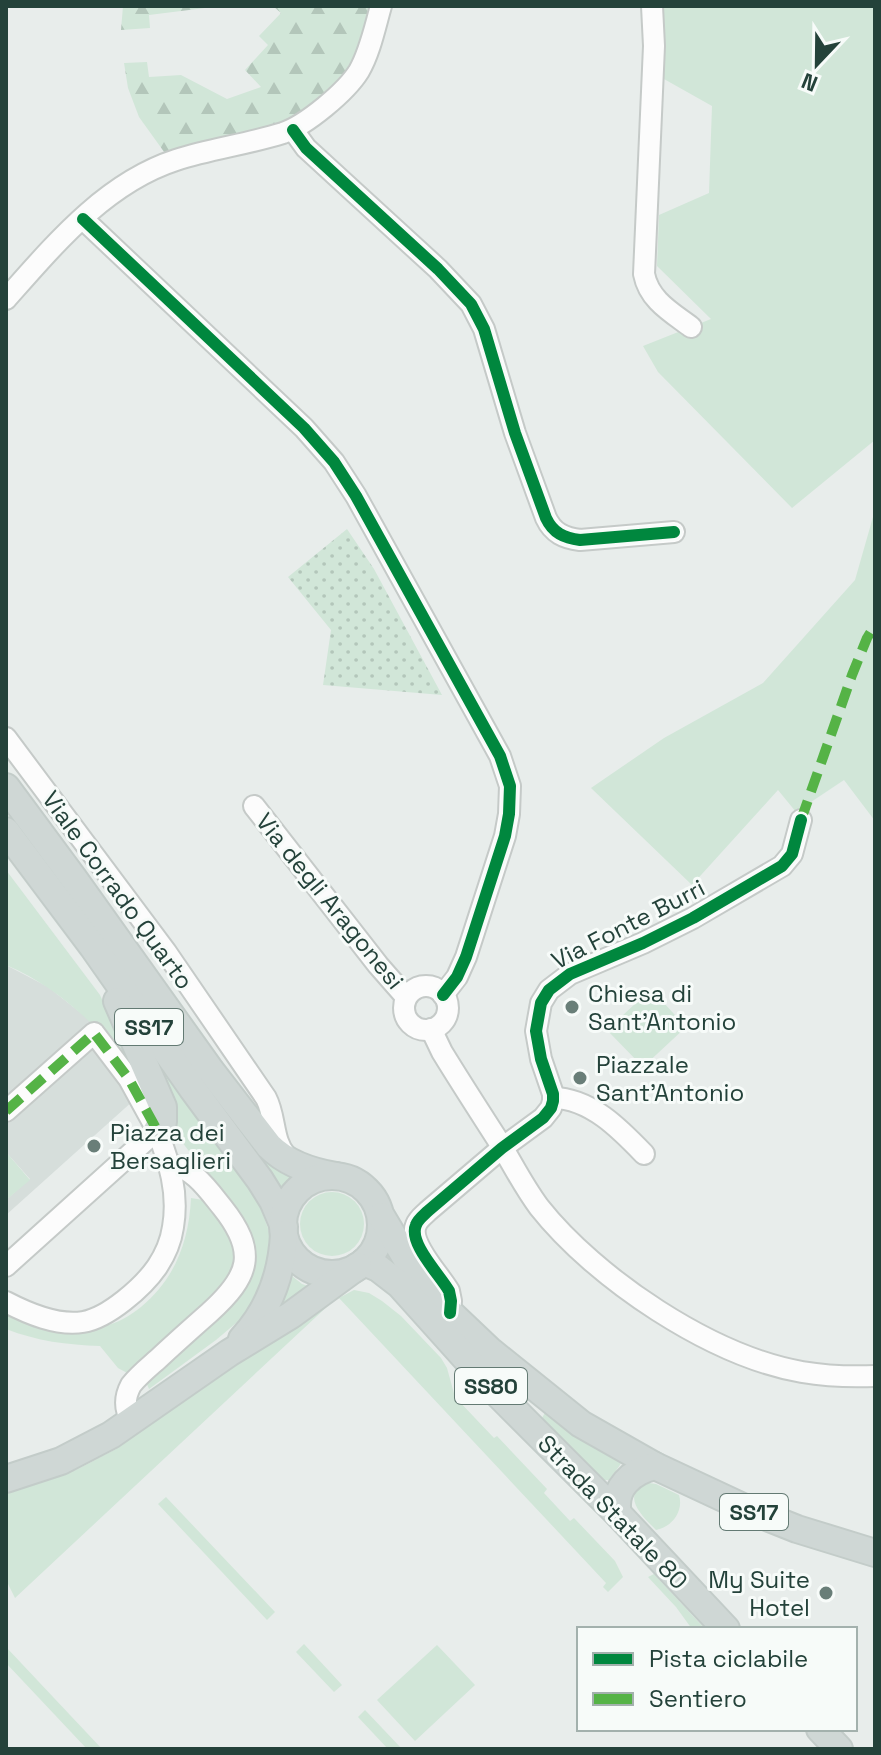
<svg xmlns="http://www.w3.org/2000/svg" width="881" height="1755" viewBox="0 0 881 1755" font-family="'Space Grotesk',sans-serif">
  <defs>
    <pattern id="forest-firs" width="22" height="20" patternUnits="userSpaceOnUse" patternTransform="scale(2)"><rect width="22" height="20" fill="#d1e6d8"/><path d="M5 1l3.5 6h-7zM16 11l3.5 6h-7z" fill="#b3c6ba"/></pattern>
    <pattern id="park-dots" width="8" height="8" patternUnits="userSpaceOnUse" patternTransform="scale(2)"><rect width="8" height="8" fill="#d1e6d8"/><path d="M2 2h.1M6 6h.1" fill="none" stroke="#b3c6ba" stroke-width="1.8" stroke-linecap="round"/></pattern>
  </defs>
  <rect width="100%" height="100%" fill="#e8edeb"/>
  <polygon fill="#d6dedb" points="6,965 48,987 87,1018 108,1040 144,1091 6,1215 6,1200 30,1179 6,1152"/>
  <g fill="#d1e6d8">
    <polygon points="663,6 875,6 875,440 792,508 658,372 643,346 711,319 657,266 659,215 709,193 712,106 664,79"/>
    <polygon points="875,510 875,821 844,780 796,812 778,790 692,885 591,788 664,738 763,683 855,580"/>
    <path d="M6,870L100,995L135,1071C96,1026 62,989 6,965Z"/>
    <polygon points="651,989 686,1027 643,1067 607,1030"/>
    <polygon points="152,1056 256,1197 268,1228 271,1245 269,1263 252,1306 242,1318 216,1340 149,1389 146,1382 241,1292 233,1209 182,1142"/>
    <polygon points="6,1152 30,1180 6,1200"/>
    <polygon points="261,1154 275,1168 293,1176 281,1189 257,1158"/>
    <circle cx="332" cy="1224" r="32"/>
    <path d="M191,1198L203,1200L214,1209L236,1247L234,1268L225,1285L129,1374L118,1368L100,1346C67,1345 37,1341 6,1329V1309C28,1313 51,1317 73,1322C82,1323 94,1327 103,1326C117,1324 131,1315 141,1307C175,1279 189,1241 191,1198Z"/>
    <polygon points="287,1272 302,1284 314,1288 277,1312"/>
    <polygon points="354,1290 369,1293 382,1301 401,1316 441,1358 447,1368 455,1397 494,1438 497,1436 547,1489 544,1493 570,1521 574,1518 615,1561 623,1577 608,1592 603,1587 606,1583 339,1298"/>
    <polygon points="332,1302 15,1598 6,1580 6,1494 76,1470 116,1449 222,1375"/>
    <polygon points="546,1411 619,1459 621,1462 620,1465 609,1480 603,1480 542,1418"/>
    <path d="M649,1483L656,1484L679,1495C684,1511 672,1527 656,1530C643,1517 618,1494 649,1483Z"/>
    <polygon points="166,1497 275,1612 267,1620 158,1504"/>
    <polygon points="654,1574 705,1629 692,1629 676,1607 648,1577"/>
    <polygon points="304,1644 342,1685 334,1692 296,1652"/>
    <polygon points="437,1645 475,1685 415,1741 377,1700"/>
    <polygon points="6,1647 102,1749 87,1749 6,1663"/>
    <polygon points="365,1710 402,1749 388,1749 358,1717"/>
  </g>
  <g fill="url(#forest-firs)">
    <polygon points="123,6 221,6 149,15 150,28 121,30"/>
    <polygon points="273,6 373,6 357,56 347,75 300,119 167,156 139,117 128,88 124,63 147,62 149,77 181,75 227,99 261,87 245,70 268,45 259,36 281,13"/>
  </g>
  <polygon fill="url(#park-dots)" points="347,529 374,569 442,695 323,685 331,630 288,577"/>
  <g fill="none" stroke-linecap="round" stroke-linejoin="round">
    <g stroke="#c5cac8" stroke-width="24">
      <g id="minor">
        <path d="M652,6L654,46L644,274C649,300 671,312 691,327"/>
        <path d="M293,130L306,148L438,269L471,304L484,329L515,433L546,518C553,533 564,538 580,540L674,532"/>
        <polyline points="83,219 304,428 334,462 356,496 500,756 510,786 509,814 505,836 466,957 457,977 443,995"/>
        <path d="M6,299C54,245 105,183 176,160C210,149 248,144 283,133C306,125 346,92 359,71C370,52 375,27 381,6"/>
        <path d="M6,738L166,952L266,1098C276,1117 272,1140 286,1156"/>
        <polyline points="254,806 378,965 406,997"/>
        <circle cx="426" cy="1008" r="22"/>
        <path d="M431,1029L442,1052C461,1083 481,1114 501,1145C513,1165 524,1187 539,1207C596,1279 711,1356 802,1372C826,1376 851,1377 875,1376"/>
        <path d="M553,1098C590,1098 620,1129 644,1154"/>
        <polyline points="6,1111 94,1033 129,1079 157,1130"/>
        <path d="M6,1266L157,1130C169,1162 179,1192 173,1227C171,1241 165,1255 157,1267C143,1287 108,1318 83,1322C57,1326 29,1314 6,1302"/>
        <path d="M450,1313L451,1301L449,1291C440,1275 408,1243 416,1225C418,1219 424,1215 428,1211L502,1148L543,1118L551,1108L553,1101V1094L541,1059L536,1031L541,1003L549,990L570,974L643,943L693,918L782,866L792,854L801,820"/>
        <path d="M132,1422C124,1409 124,1398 131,1385C139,1375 149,1367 158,1359C175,1343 192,1328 209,1313C250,1276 258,1252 222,1207C209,1191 192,1166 170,1165"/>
      </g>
    </g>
    <g stroke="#c3ccc9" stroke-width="30">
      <g id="major">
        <path d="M6,787L74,879L211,1071L269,1146C287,1164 312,1172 336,1176"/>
        <polyline points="6,831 93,947 192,1088 260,1180 273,1201 284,1227"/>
        <polyline points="117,1001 163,1107 163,1122 157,1130"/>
        <circle cx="332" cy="1225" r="49"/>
        <polyline points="381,1216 412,1268 450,1313 489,1350 581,1424 655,1466 747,1509 797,1529 875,1553"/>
        <polyline points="364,1262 378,1268 400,1285 497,1393 618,1514 726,1629"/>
        <path d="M242,1339C269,1310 282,1273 284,1234"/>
        <polyline points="6,1479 61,1461 111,1435 229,1353 291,1315 358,1266"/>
        <path d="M618,1514C612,1488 632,1471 655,1466"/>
        <polyline points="820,1729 839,1749"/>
      </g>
    </g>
    <use href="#minor" stroke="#fcfcfc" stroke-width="20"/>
    <use href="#major" stroke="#cfd7d5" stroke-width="26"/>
    <g stroke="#55b346" stroke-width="10" stroke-dasharray="20 10" stroke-linecap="butt">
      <polyline points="801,820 852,675 867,638 875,625"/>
      <polyline points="6,1111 94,1033 129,1079 157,1130"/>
    </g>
    <g stroke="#f7fbf9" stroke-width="17">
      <g id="cycleway">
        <path d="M293,130L306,148L438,269L471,304L484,329L515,433L546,518C553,533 564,538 580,540L674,532"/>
        <polyline points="83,219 304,428 334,462 356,496 500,756 510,786 509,814 505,836 466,957 457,977 443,995"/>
        <path d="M450,1313L451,1301L449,1291C440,1275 408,1243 416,1225C418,1219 424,1215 428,1211L502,1148L543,1118L551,1108L553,1101V1094L541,1059L536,1031L541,1003L549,990L570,974L643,943L693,918L782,866L792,854L801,820"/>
      </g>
    </g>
    <use href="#cycleway" stroke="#00873e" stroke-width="12"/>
  </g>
  <g fill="#697e78" stroke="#f7fbf9" stroke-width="3">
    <circle cx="572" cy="1007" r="8"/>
    <circle cx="580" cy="1078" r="8"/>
    <circle cx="94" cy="1146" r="8"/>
    <circle cx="826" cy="1593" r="8"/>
  </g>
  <g text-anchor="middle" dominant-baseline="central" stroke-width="6" stroke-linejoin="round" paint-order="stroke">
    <g fill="#f7fbf9" stroke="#637a73" stroke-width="2">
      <rect x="115" y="1009" width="68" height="36" rx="6"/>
      <rect x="455" y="1368" width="72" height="36" rx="6"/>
      <rect x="720" y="1494" width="68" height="36" rx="6"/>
    </g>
    <g font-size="22" font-weight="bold" fill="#24423a">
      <text x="149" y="1027">SS17</text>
      <text x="491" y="1386">SS80</text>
      <text x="754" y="1512">SS17</text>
    </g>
    <g font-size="24" fill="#24423a" stroke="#f7fbf9">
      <text transform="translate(118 890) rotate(54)">Viale Corrado Quarto</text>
      <text transform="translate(330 901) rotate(51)">Via degli Aragonesi</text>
      <text transform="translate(628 924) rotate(-27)">Via Fonte Burri</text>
      <text transform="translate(613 1512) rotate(46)">Strada Statale 80</text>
    </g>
    <g font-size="24" fill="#24423a" stroke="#f7fbf9" text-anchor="start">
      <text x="588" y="993">Chiesa di<tspan x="588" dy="28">Sant'Antonio</tspan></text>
      <text x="596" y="1064">Piazzale<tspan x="596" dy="28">Sant'Antonio</tspan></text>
      <text x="110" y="1132">Piazza dei<tspan x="110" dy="28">Bersaglieri</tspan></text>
      <text x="810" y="1579" text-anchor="end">My Suite<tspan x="810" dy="28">Hotel</tspan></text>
    </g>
  </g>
  <rect width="881" height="1755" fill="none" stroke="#24423a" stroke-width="16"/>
  <rect x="577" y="1627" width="280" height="104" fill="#f7fbf9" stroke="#a3b1ad" stroke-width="2"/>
  <rect x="593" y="1653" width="40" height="12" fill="#00873e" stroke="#a3b1ad" stroke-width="2"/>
  <text x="649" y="1667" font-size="24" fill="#24423a">Pista ciclabile</text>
  <rect x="593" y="1693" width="40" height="12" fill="#55b346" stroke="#a3b1ad" stroke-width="2"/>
  <text x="649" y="1707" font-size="24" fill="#24423a">Sentiero</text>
  <g transform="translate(817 64) rotate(202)" stroke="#f7fbf9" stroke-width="6" paint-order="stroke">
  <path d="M0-6L14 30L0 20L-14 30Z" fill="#24423a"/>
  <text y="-12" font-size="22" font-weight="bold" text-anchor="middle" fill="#24423a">N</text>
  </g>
</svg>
